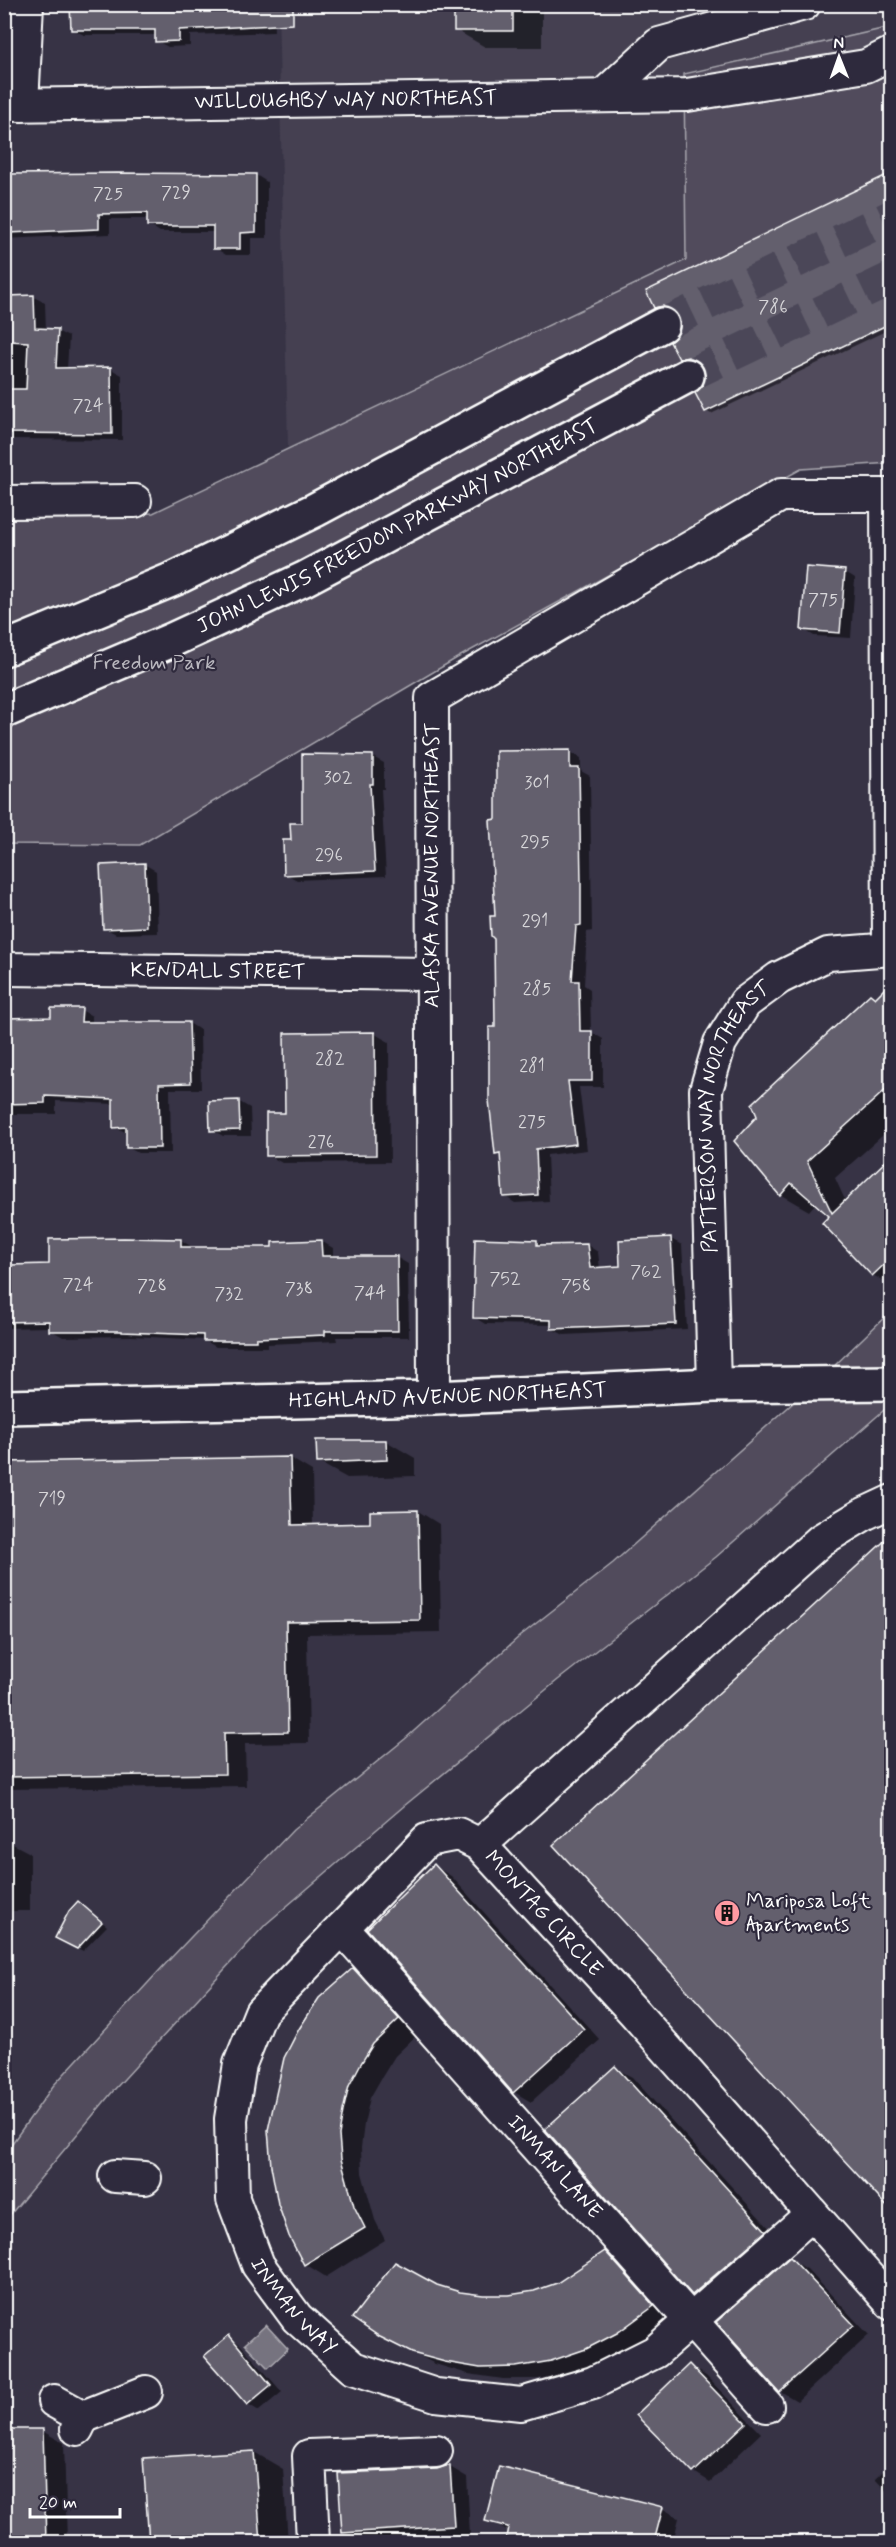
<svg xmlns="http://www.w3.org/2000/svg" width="896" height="2547" viewBox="0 0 896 2547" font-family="Mynerve,sans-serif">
  <rect width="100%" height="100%" fill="#373345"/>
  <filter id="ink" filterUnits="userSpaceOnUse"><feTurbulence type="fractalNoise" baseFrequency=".0167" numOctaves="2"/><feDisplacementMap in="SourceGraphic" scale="12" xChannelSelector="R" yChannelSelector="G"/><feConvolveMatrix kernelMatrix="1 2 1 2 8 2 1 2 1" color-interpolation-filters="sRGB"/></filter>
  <g filter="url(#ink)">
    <polygon fill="#444051" points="891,4 892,27 684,74 686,259 288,448 278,5"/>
    <g fill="#514c5c" stroke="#a8a6ae" stroke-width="1.5">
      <polygon points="891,27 891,463 801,469 457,658 140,845 5,844 4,519 153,513 686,260 684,74"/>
      <polygon points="891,1311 891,1404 716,1557 558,1680 404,1806 266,1924 114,2090 5,2221 5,2153 53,2086 170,1959 293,1830 405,1739 520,1636 613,1563 830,1370"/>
    </g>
    <polygon fill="#76737f" stroke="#adabb2" stroke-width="1.5" points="266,2325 288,2349 268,2368 245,2344"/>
    <g fill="#0007">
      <polygon points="273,4 274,32 190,35 190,46 168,47 157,41 157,35 84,35 72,29"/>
      <polygon points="456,4 542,4 542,47 485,47 456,30"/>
      <polygon points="4,175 256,175 267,182 267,238 251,238 251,255 226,255 215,248 215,232 160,232 149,225 149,219 110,219 110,234 4,239"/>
      <polygon points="892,175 892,328 711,414 706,411 704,386 707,377 705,367 699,361 686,361 680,358 679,335 682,325 680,316 674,310 661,310 655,307 648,292"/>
      <polygon points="34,297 45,303 46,330 57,331 69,337 67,369 111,369 122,375 122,440 4,439 4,325 10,325"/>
      <polygon points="844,571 855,578 851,638 814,636 803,629"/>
      <polygon points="570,752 581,758 581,771 590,776 592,931 587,932 584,985 590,989 591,1032 603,1039 603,1087 579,1087 587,1150 547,1155 549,1201 515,1203 504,1196 502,1156 497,1153 497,821"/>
      <polygon points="373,757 384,763 384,789 381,789 386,876 297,880 286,874 292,842 303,824"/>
      <polygon points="144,864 156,871 158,933 116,934 105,928"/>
      <polygon points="892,984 892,1127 835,1178 846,1202 892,1158 892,1286 873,1275 824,1223 832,1216 816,1203 809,1211 781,1195 876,999"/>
      <polygon points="81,1010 92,1016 92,1023 189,1023 200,1030 201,1089 170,1089 171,1153 138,1153 127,1147 127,1133 115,1127 114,1104 56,1101 56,1114 4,1114 4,1019 52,1018"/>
      <polygon points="285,1034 375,1034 389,1042 390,1162 282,1163 268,1155 286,1114"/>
      <polygon points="238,1101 250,1108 251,1136 223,1136 212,1130"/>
      <polygon points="671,1239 682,1245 687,1329 564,1335 552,1329 552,1325 485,1324 474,1317 537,1241 545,1246 587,1245 598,1252 600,1269 621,1267"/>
      <polygon points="181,1240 192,1247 274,1249 321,1241 333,1248 333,1258 396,1257 408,1264 409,1337 336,1337 337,1341 268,1344 268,1347 216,1347 204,1340 132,1336 63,1337 51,1330 51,1327 4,1328 4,1277"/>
      <polygon points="386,1441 415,1458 415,1476 347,1478 318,1462"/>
      <polygon points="290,1458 312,1471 313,1526 371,1525 418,1511 439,1524 441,1632 307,1634 309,1743 245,1744 246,1786 10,1789 11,1843 30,1853 30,1911 4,1911 4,1463"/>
      <polygon points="892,1539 892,2209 555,1845"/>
      <polygon points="434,1866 451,1876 600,2040 531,2102 514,2092 369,1929"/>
      <polygon points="83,1906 107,1926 83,1951 57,1937"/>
      <polygon points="353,1969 375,1982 420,2032 395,2056 382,2077 370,2098 364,2124 361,2148 362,2173 375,2220 385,2240 326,2277 305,2264"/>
      <polygon points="615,2068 632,2077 781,2241 710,2304 693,2294 547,2130"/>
      <polygon points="605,2253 627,2265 674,2319 639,2344 609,2361 574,2373 538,2379 503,2379 468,2374 435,2364 380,2335 436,2286 460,2294 509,2297 535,2292 557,2284"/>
      <polygon points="790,2259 807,2269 869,2335 797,2401 780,2391 719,2322"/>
      <polygon points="229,2337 240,2344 282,2392 259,2411 248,2404 207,2356"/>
      <polygon points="689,2366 706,2376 761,2433 710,2482 694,2472"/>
      <polygon points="4,2431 42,2431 64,2443 67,2542 4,2542"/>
      <polygon points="254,2452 283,2469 288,2542 151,2542 145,2459"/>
      <polygon points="892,2463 892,2497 875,2479"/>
      <polygon points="450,2467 467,2477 470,2535 360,2542 343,2533 437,2470"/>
      <polygon points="662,2508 679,2518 673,2542 516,2542 507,2537 509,2531 487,2520"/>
    </g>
    <g fill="#635f6d" stroke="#fff" stroke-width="1.5">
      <polygon points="70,4 293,4 293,24 179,30 179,41 155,42 155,30 71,30"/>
      <rect x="454" y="4" width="59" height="27"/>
      <polygon points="117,173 256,174 256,232 240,233 240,249 213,249 213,226 147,226 147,213 99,214 99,229 9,233 8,174"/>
      <polygon points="891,173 891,323 705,412 695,393 703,385 706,377 704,368 696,360 688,357 679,359 670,342 678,334 681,325 679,317 671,309 663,306 654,308 646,291"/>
      <polygon points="34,295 35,328 58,329 56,368 111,367 112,434 4,433 4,389 26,389 28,342 9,341 8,296"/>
      <polygon points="806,567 845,570 840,633 801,630"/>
      <polygon points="570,750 570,768 579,768 581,883 581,925 576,926 572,981 579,981 580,1031 592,1031 592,1081 568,1081 576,1144 536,1149 538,1195 503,1197 500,1153 495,1154 489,1100 489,1027 495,1027 494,939 491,936 490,916 495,916 490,820 496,819 496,751"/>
      <polygon points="302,754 373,755 373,784 370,784 375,871 284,875 283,840 291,840 290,823 302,823"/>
      <polygon points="145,863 147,927 103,929 100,865"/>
      <polygon points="891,982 891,1085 807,1161 832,1213 891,1156 891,1258 872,1276 822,1223 829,1216 791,1183 780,1196 734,1141 757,1116 752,1104 870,994 875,998"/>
      <polygon points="51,1008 82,1008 81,1022 189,1022 191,1083 159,1084 160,1148 126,1148 126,1127 113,1128 113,1099 45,1096 45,1103 4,1104 4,1018 51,1017"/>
      <polygon points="375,1032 376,1155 266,1156 266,1113 285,1113 284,1033"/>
      <polygon points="239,1100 240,1130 210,1131 209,1101"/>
      <polygon points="671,1237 676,1324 551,1329 551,1320 473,1318 475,1238 537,1240 537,1245 587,1244 590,1268 620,1266 619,1240"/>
      <polygon points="124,1238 181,1239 181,1247 272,1247 272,1242 321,1240 322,1256 397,1256 398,1331 325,1331 325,1335 256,1338 256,1341 203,1341 203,1335 122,1332 122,1331 49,1331 49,1321 4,1322 4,1276 10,1276 10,1265 49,1264 49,1239"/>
      <polygon points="316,1440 386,1440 387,1460 317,1463"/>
      <polygon points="290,1457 292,1525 370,1523 370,1511 418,1510 420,1620 286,1622 288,1732 224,1733 225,1774 4,1777 4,1462"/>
      <polygon points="891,1535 891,2211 553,1845"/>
      <polygon points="434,1864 584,2029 513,2093 367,1929"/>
      <polygon points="78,1901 102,1922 77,1949 55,1938 69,1911"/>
      <polygon points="353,1968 399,2019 373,2044 360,2065 349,2086 343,2111 339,2135 341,2159 354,2206 365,2228 304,2265 289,2236 278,2204 271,2166 268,2130 284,2058 299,2029 319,1998"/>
      <polygon points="615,2066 766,2231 692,2295 545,2129"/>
      <polygon points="605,2251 654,2306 617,2333 586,2349 551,2361 516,2367 480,2368 445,2362 412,2353 380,2337 352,2318 395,2262 437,2285 460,2292 483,2295 509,2295 534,2291 557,2283"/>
      <polygon points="790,2257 854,2325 779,2392 716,2322"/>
      <polygon points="229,2335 271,2385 247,2405 204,2356"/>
      <polygon points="689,2364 746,2423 693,2473 636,2415"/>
      <polygon points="4,2429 43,2429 46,2542 4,2542"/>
      <polygon points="254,2451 261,2542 149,2542 143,2458"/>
      <polygon points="446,2466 450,2466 454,2526 342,2533 338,2473 437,2469"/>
      <polygon points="499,2466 663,2507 654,2542 524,2542 506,2538 508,2527 485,2521"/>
    </g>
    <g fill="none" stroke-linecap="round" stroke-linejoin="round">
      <g stroke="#4b4758" stroke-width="33" stroke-dasharray="33 16" stroke-linecap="butt">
        <polyline points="662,325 892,216"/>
        <polyline points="687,376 892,278"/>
      </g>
      <g stroke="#fff" stroke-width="36">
        <g id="minor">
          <polyline points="603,96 659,44 804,4"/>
          <path id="s1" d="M4,105L687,95L866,66L892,53"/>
          <polyline points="22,105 27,4"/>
          <polyline points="887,495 889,949"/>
          <polyline points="4,502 135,501"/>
          <path id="s2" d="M4,969L432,974"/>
          <path id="s3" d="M714,1385L706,1090L720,1043L745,1003L779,978L828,954L892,949"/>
          <polyline points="434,1398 432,698 781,495 892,495"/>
          <path id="s4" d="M892,1501L864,1514L821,1540L480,1845L634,2012L892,2304"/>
          <path id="s5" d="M480,1845L458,1834L427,1840L261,2012L240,2064L231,2119L233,2199L258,2265L297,2318L353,2368L436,2395L521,2404L593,2383L655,2352L812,2214"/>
          <path id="s6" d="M342,1928L767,2406"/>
          <polyline points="115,2176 145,2178"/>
          <polyline points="54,2401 83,2417"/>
          <polyline points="77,2429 83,2417 146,2392"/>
          <polyline points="313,2542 309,2456 436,2451"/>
        </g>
      </g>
      <g stroke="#fff" stroke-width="38">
        <g id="major">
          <path id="s7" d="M4,1407L434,1398L714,1385L892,1383"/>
        </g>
      </g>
      <g stroke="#fff" stroke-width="38">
        <g id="highway">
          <polyline points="4,649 176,578 315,510 662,325"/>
          <path id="s8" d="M4,711L172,640L304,579L687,376"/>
        </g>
      </g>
      <use href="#minor" stroke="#2f2a3d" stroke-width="32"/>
      <use href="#major" stroke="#2f2a3d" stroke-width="33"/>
      <use href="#highway" stroke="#2f2a3d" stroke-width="33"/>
    </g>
  </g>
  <defs>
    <g id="building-disc" transform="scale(1.35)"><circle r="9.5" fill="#ff9aa2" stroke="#2f2a3d"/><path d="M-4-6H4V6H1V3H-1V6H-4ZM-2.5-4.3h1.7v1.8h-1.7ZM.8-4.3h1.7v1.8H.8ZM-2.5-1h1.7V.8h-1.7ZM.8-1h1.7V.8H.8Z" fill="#111"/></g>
  </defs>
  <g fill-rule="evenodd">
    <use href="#building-disc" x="727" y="1913"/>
  </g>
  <g text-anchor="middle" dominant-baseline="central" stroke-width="4.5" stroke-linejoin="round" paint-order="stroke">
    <g font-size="18" fill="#d8d7da">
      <text x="176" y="193">729</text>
      <text x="108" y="194">725</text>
      <text x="773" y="307">786</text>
      <text x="88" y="406">724</text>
      <text x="823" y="600">775</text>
      <text x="338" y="778">302</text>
      <text x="537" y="783">301</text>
      <text x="535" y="842">295</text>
      <text x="329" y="855">296</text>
      <text x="535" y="921">291</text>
      <text x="537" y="989">285</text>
      <text x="330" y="1059">282</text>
      <text x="532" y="1066">281</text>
      <text x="532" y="1122">275</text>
      <text x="321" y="1142">276</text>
      <text x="646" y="1272">762</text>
      <text x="505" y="1279">752</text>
      <text x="78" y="1285">724</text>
      <text x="152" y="1286">728</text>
      <text x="576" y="1286">758</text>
      <text x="299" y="1289">738</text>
      <text x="370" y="1293">744</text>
      <text x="229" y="1294">732</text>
      <text x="52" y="1499">719</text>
    </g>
    <g font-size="21" fill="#fff" stroke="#2f2a3d">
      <text stroke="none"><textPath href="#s1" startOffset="342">WILLOUGHBY WAY NORTHEAST</textPath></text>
      <text stroke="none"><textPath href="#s8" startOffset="435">JOHN LEWIS FREEDOM PARKWAY NORTHEAST</textPath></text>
      <text transform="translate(432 865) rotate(-90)">ALASKA AVENUE NORTHEAST</text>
      <text stroke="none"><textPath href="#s2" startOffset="214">KENDALL STREET</textPath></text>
      <text stroke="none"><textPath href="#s3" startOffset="276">PATTERSON WAY NORTHEAST</textPath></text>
      <text stroke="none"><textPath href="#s7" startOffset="444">HIGHLAND AVENUE NORTHEAST</textPath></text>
      <text stroke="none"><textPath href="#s4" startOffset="632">MONTAG CIRCLE</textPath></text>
      <text stroke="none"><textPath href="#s6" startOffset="320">INMAN LANE</textPath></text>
      <text stroke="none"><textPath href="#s5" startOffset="612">INMAN WAY</textPath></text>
    </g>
    <g font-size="21" fill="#b9b7be" stroke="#2f2a3d">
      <text x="154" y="663">Freedom Park</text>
    </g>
    <g font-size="21" fill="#fff" stroke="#2f2a3d" text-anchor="start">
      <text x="746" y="1901">Mariposa Loft<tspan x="746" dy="24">Apartments</tspan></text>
    </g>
  </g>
  <rect width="896" height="2547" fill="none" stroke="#2f2a3d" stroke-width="24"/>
  <rect x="12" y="12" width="872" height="2523" fill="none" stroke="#fff" stroke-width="2" filter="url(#ink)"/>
  <g transform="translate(839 57) rotate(359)" stroke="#2f2a3d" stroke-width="4.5" paint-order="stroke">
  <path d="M0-4.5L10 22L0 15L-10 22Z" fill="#ffffff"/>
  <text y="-9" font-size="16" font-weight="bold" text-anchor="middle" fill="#ffffff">N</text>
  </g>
  <path d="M30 2508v9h90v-9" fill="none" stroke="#ffffff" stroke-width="3"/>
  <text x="39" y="2508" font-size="18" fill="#ffffff" stroke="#2f2a3d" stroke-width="4.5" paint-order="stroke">20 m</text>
</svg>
